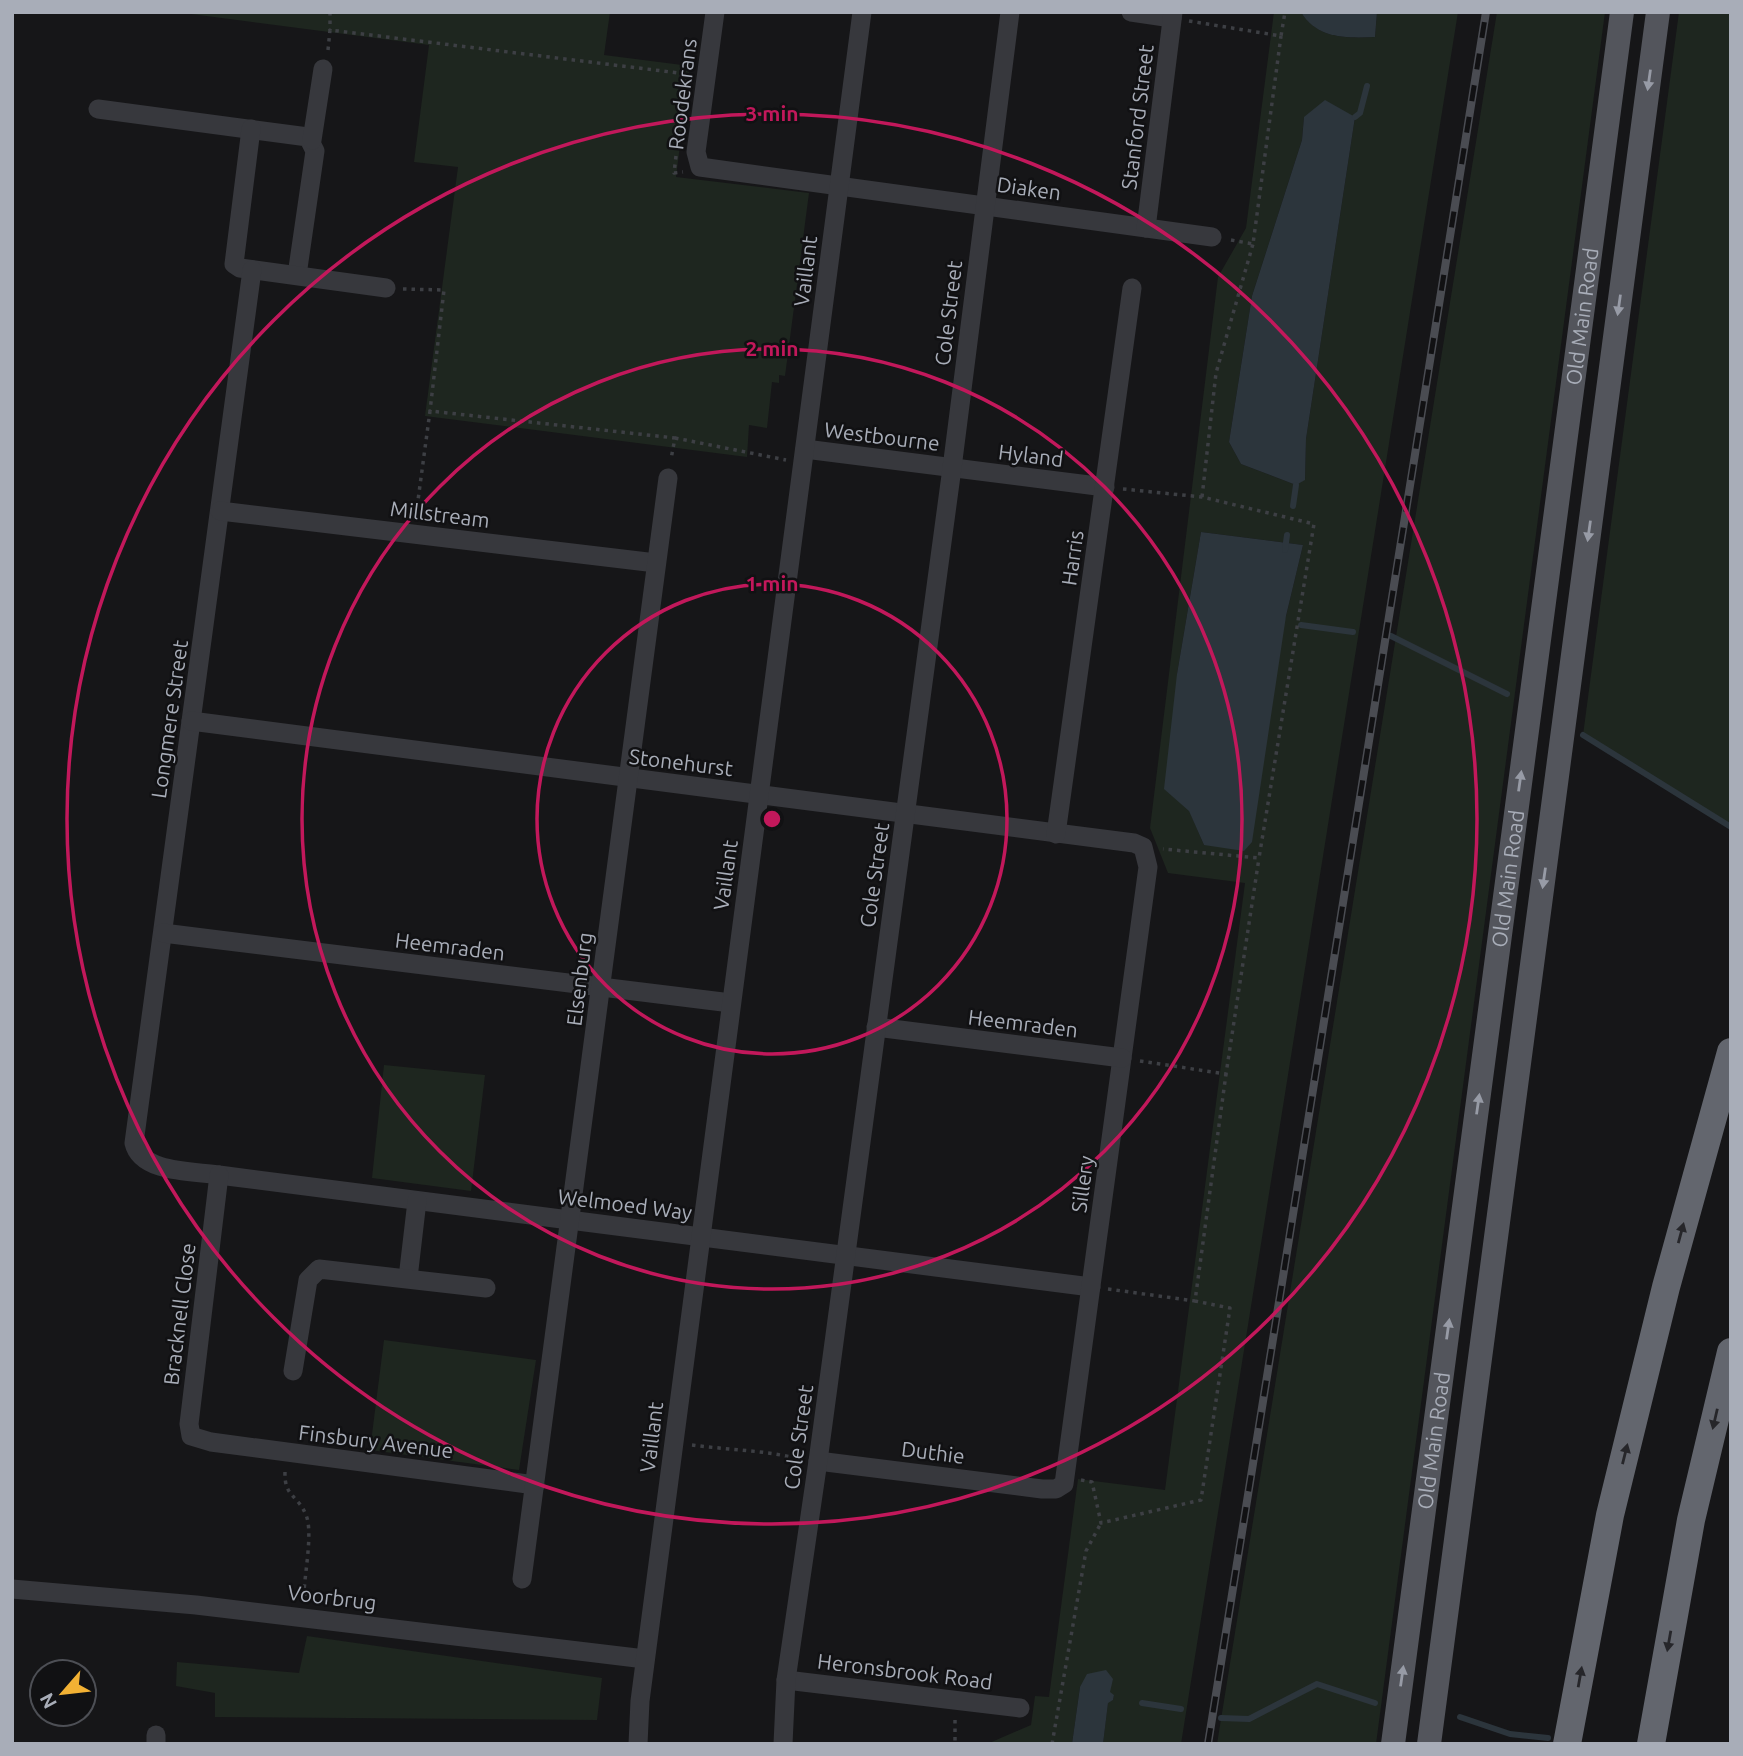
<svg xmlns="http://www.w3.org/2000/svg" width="1743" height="1756" viewBox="0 0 1743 1756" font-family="Ubuntu,sans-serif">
  <rect width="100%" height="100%" fill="#161618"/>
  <g fill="#1e261f" fill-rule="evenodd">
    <polygon points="176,12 610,12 604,55 690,66 676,177 809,193 785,376 779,375 779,383 772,382 767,428 749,425 747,457 425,416 458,167 414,162 429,45"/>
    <path d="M1274,12H1301C1318,39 1345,38 1375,37L1377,12H1458L1181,1744H1103L1108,1702L1113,1700L1114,1695L1080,1687L1072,1744H987L1031,1725L1035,1696L1049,1697L1078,1479L1165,1490L1245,883L1168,873L1150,828L1218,277L1246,228ZM1304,117H1355L1306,439L1305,479L1296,485L1241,464L1229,442L1252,296L1302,140ZM1201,532L1303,545L1286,616L1204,845L1189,810L1177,674Z"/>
    <polygon points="1497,12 1605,12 1376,1744 1217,1744"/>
    <polygon points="1679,12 1731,12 1731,827 1583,735"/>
    <polygon points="384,1065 485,1075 471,1191 372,1178"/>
    <polygon points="384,1340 536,1360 519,1470 370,1450"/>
    <polygon points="307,1636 602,1678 597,1720 215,1717 215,1693 176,1686 177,1662 299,1673"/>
  </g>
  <g fill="#2c353c">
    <path d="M1301,12H1377L1375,37C1346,38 1317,39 1301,12Z"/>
    <polygon points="1325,100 1355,117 1306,439 1305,480 1296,485 1241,464 1229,442 1252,296 1302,140 1304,117"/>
    <polygon points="1201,532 1303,545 1286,616 1252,842 1244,851 1204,845 1189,811 1164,789 1177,674"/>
    <polygon points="1106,1670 1113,1679 1110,1692 1114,1695 1113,1700 1108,1703 1103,1744 1072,1744 1080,1687 1087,1674"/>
  </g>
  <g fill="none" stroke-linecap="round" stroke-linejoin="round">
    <g stroke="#2c353c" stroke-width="6">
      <polyline points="1355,117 1360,113 1367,86"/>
      <polyline points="1293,506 1296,485"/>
      <polyline points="1285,550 1287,535"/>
      <polyline points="1301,625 1353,632"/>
      <polyline points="1391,636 1507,694"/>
      <polyline points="1583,735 1731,827"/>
      <polyline points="1142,1703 1181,1709"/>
      <polyline points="1460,1717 1510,1734 1548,1738"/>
      <polyline points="1221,1718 1249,1719 1317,1684 1375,1703"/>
    </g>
    <g stroke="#3d3f44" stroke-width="3.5" stroke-dasharray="3.5 5" stroke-linecap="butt">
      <polyline points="330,12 330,30"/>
      <polyline points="1189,21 1281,36 1285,12"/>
      <polyline points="328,50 330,30 679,73 685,82"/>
      <polyline points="676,156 674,173 683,172"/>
      <polyline points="1231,240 1253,244 1281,36"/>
      <polyline points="403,289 444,290 430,411"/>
      <polyline points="675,438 786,460"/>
      <polyline points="1123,489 1202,497 1314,524 1259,858 1163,849"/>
      <polyline points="1202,497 1216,373 1253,244"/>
      <polyline points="416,515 430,411 675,438 671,459"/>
      <polyline points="1140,1061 1226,1074 1259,858"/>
      <polyline points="1108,1289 1195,1301 1226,1074"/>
      <path d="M692,1445C728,1450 765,1450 799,1459"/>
      <path d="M285,1472C284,1497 298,1495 306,1515C313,1531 305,1572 304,1592L307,1599"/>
      <polyline points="1081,1480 1092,1482 1101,1523 1201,1500 1230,1308 1195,1301"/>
      <polyline points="955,1720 955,1742 959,1744"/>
      <polyline points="1052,1744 1086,1551 1101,1523"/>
    </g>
    <g stroke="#37383d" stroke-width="19">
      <polyline points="715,12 696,152 700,167 1212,237"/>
      <polyline points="1131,12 1172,18"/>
      <polyline points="98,109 308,137 315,151 297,275"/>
      <polyline points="251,129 234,264 240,268 386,288"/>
      <polyline points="312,140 323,69"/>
      <polyline points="1146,228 1173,12"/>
      <path d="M252,270L134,1143C141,1173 193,1171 219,1175L1091,1287"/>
      <polyline points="805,449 1105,487"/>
      <polyline points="220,511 656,563"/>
      <polyline points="191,721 1134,843 1143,847 1148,867 1064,1484 1056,1489 1042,1489 818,1461"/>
      <polyline points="1056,834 1132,288"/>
      <polyline points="163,933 731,1003"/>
      <polyline points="876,1027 1122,1058"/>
      <polyline points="219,1175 189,1424 191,1436 211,1442 535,1485"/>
      <polyline points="408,1278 417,1201"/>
      <polyline points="293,1371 308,1280 319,1269 486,1288"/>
      <polyline points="522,1579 668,478"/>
      <polyline points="12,1589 196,1605 645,1659"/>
      <polyline points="786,1680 1020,1708"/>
      <polyline points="156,1744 156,1735"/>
      <polyline points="638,1744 640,1701 862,12"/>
      <polyline points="783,1744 786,1680 818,1461 952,468 1010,12"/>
    </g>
    <g stroke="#53555c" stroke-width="24">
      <path id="s1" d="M1393,1744L1622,12"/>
      <polyline points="1429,1744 1658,12"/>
    </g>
    <g stroke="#63666e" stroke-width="28">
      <polyline points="1567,1744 1610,1515 1666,1287 1731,1052"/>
      <polyline points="1651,1744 1691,1520 1731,1352"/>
    </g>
    <g stroke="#4a4c52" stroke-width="8">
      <polyline id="rail" points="1208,1744 1486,12"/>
    </g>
    <use href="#rail" stroke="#111113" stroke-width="5" stroke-dasharray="16" stroke-linecap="butt"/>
  </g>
  <defs><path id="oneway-solid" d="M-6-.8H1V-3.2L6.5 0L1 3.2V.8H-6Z" transform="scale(1.75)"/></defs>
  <g fill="#979ba6">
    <use href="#oneway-solid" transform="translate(1649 80) rotate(98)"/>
    <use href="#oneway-solid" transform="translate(1619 305) rotate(98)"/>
    <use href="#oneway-solid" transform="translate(1589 531) rotate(98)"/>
    <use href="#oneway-solid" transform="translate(1520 781) rotate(-82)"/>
    <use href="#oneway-solid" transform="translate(1544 878) rotate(98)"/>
    <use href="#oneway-solid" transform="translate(1478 1104) rotate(-82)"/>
    <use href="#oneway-solid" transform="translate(1448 1329) rotate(-82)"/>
    <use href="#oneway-solid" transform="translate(1402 1676) rotate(-82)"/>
  </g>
  <g fill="#26262a">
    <use href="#oneway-solid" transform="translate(1681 1233) rotate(-75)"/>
    <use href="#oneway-solid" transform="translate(1715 1419) rotate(103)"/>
    <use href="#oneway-solid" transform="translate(1625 1454) rotate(-76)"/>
    <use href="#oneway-solid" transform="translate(1669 1641) rotate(100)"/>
    <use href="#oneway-solid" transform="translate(1580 1677) rotate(-80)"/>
  </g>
  <g fill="none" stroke="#c2185b" stroke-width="3.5">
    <circle cx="772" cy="819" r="235"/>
    <circle cx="772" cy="819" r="470"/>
    <circle cx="772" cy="819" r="705"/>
  </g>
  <g text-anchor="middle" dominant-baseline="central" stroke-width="5" stroke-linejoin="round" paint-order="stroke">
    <g font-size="21" fill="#a8adb8" stroke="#111113">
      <text transform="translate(682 94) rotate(-83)">Roodekrans</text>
      <text transform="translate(1137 117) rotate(-83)">Stanford Street</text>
      <text transform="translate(1029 188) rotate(8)">Diaken</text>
      <text transform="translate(805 271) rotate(-83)">Vaillant</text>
      <text transform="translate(948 313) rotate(-83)">Cole Street</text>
      <text stroke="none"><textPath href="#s1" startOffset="1440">Old Main Road</textPath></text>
      <text transform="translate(882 436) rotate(7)">Westbourne</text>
      <text transform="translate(1031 455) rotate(7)">Hyland</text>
      <text transform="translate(440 514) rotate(7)">Millstream</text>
      <text transform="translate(1072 558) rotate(-82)">Harris</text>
      <text transform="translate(169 719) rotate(-82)">Longmere Street</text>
      <text transform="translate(681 762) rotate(7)">Stonehurst</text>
      <text transform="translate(725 875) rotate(-82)">Vaillant</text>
      <text transform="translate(874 875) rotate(-82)">Cole Street</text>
      <text stroke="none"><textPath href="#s1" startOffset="873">Old Main Road</textPath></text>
      <text transform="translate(450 946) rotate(7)">Heemraden</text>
      <text transform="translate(579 979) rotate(-83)">Elsenburg</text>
      <text transform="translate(1023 1023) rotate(7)">Heemraden</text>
      <text transform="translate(1082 1184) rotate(-82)">Sillery</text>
      <text transform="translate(625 1204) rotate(7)">Welmoed Way</text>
      <text transform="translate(179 1314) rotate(-83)">Bracknell Close</text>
      <text transform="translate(651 1437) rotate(-83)">Vaillant</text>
      <text transform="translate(798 1437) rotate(-82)">Cole Street</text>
      <text stroke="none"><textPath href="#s1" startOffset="306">Old Main Road</textPath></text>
      <text transform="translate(376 1441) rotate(7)">Finsbury Avenue</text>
      <text transform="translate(933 1452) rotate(7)">Duthie</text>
      <text transform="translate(332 1597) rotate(7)">Voorbrug</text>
      <text transform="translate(905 1671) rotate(7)">Heronsbrook Road</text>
    </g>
  </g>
  <circle cx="772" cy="819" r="10" fill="#c2185b" stroke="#111113" stroke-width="3.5"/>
  <g font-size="21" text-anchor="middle" font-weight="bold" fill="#c2185b" stroke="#111113" stroke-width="5" stroke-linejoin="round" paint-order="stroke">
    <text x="772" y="121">3 min</text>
    <text x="772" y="356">2 min</text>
    <text x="772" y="591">1 min</text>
  </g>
  <rect width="1743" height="1756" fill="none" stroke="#a8adb8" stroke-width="28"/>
  <g transform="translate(63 1693) rotate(242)"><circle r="33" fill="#111113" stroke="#4d4f55" stroke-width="2"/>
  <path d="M0-5L12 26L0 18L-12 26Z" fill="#f2b134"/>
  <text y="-10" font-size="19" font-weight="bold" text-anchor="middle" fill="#a8adb8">N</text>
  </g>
</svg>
